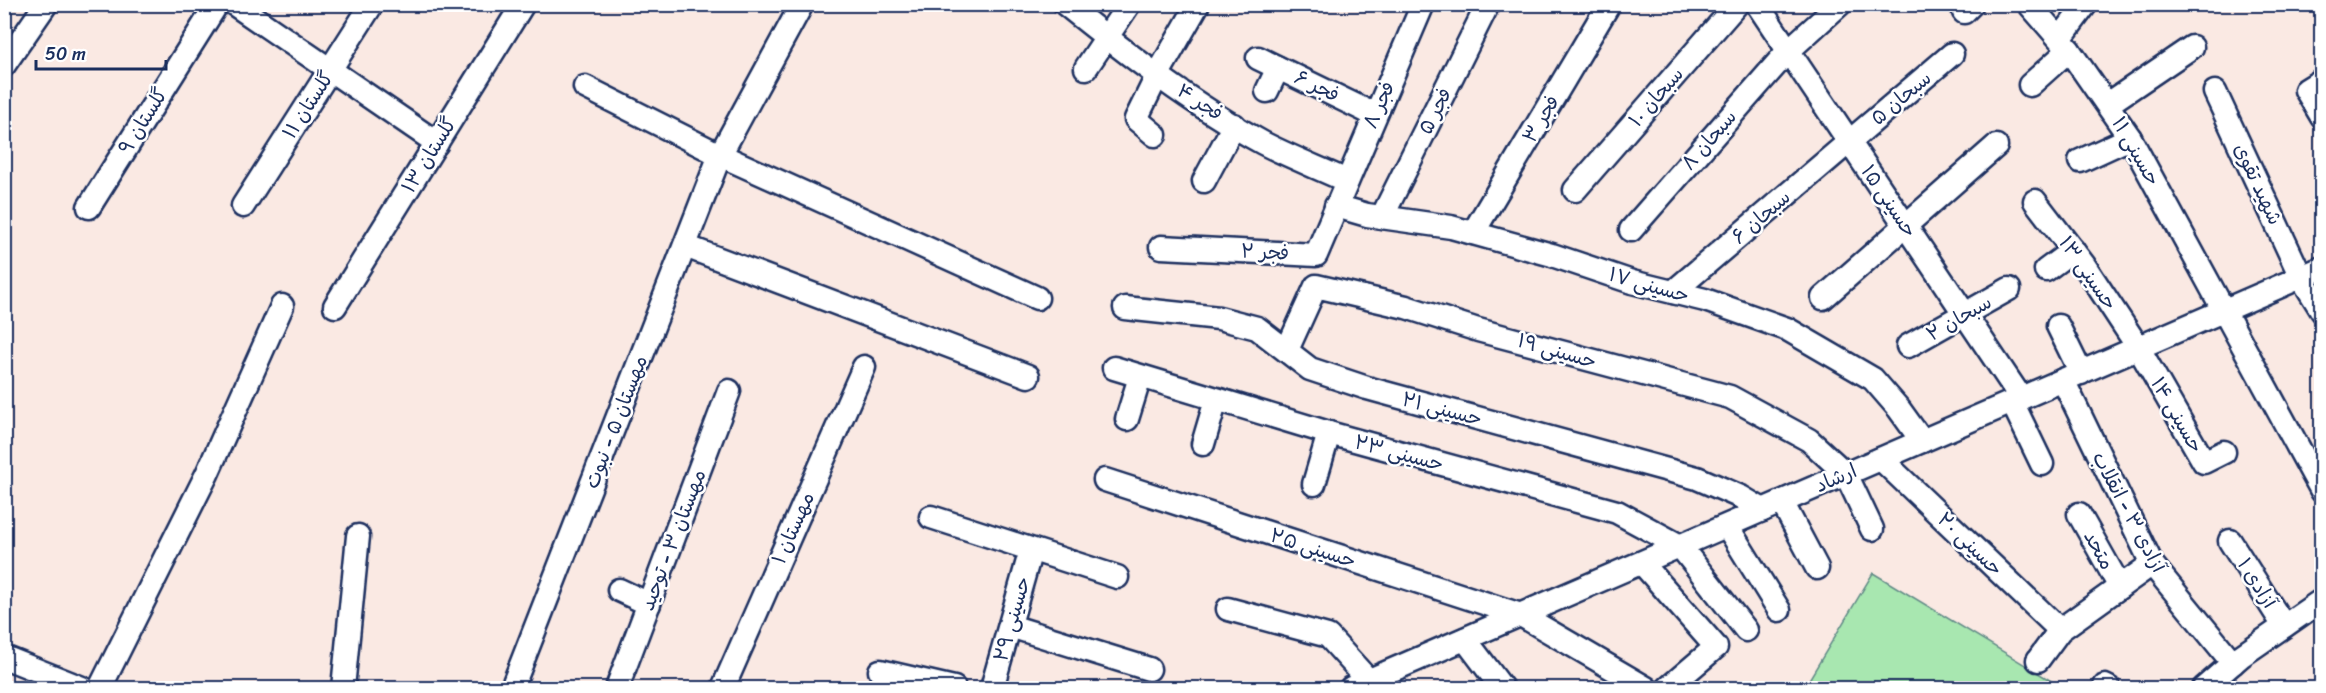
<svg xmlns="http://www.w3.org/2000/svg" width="2326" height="693" viewBox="0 0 2326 693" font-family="Sriracha,'Playpen Sans Arabic',sans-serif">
  <rect width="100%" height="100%" fill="#fae9e3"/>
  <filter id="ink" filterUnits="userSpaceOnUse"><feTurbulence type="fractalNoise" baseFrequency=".0167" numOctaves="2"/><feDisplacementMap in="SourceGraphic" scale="12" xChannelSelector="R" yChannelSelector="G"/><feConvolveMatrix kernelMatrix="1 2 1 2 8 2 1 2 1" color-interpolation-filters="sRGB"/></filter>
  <g filter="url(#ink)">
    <polygon fill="#a8e7b0" stroke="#628b87" stroke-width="1.5" points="1873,573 2063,688 1804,688"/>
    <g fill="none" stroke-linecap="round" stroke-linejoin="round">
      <g stroke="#1b2f5e" stroke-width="27">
        <g id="minor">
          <polyline points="234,4 437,143"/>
          <path d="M1065,4C1127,54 1193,105 1263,143C1290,157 1319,168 1347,181"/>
          <polyline points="1757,4 2021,398"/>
          <polyline points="2029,4 2069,50 2130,138 2322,491"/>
          <polyline points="1964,12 1972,4"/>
          <polyline points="2060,39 2086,4"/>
          <polyline points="1258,58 1375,115"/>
          <polyline points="4,65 46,4"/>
          <polyline points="1086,68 1129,4"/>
          <polyline points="2322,80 2306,90 2322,117"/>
          <polyline points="2030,85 2069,50"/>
          <polyline points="585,87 720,155 1037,298"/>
          <polyline points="1267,91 1278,68"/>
          <polyline points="2215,92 2301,277 2322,311"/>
          <polyline points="2108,104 2192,47"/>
          <polyline points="1155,135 1136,119 1158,74 1198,4"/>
          <polyline points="2080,161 2130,138"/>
          <polyline points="1204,181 1234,125"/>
          <polyline points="1575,190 1737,4"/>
          <polyline points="2035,201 2084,265 2138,347 2204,462 2224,452"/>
          <polyline points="243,206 372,4"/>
          <polyline points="1336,206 1367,215 1451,227 1552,255 1632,282 1705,300 1787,329 1873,379 1899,409 1922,441"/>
          <polyline points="89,207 217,4"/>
          <polyline points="1382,217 1488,4"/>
          <polyline points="1631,230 1788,51 1840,4"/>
          <polyline points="1473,233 1609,4"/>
          <polyline points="685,246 1028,376"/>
          <polyline points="1161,247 1316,255 1423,4"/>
          <polyline points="2046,270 2073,250"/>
          <polyline points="1673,292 1952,54"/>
          <polyline points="1823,298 1996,146"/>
          <polyline points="335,306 523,4"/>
          <polyline points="1125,308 1219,318 1257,328 1310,369 1367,388 1697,478 1741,497 1763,510"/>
          <polyline points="2058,326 2081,373"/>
          <polyline points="1908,346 2009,289"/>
          <polyline points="1287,350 1316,286 1406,307 1478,330 1730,397 1809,440 1846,474 1872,529"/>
          <polyline points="1114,368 1329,433 1617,512 1680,546 1746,630"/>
          <polyline points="2063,380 2152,564 2233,663"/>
          <polyline points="2012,402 2042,464"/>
          <polyline points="1127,419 1140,377"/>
          <polyline points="1203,444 1216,400"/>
          <polyline points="1881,459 2060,630"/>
          <polyline points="1105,480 1521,615 1646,688"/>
          <polyline points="1314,484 1329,433"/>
          <polyline points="1782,502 1817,568"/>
          <polyline points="2079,514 2120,587"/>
          <polyline points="931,517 1117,577"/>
          <polyline points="1727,526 1779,610"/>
          <polyline points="2230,541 2284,626"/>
          <polyline points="1642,563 1716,647 1668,688"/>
          <polyline points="619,590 649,604"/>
          <polyline points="1228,609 1328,636 1369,681"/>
          <polyline points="1010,626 1149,669"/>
          <polyline points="1465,639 1502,688"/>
          <polyline points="4,657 82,688"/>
          <polyline points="2038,660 2060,630 2152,564"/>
          <polyline points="880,671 954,688"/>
          <polyline points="2105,686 2109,688"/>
          <polyline points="100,688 207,474 282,306"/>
          <polyline points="343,688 358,536"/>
          <polyline points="512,688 720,155 802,4"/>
          <polyline points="617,688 729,391"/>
          <polyline points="723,688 864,367"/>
          <polyline points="992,688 1031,550"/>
          <polyline points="1351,688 2322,268"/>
          <polyline points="2204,688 2241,656 2322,600"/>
        </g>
      </g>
      <use href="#minor" stroke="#fff" stroke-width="22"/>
    </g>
  </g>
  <g text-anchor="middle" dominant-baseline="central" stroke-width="5" stroke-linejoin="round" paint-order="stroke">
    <g font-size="20" fill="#1b2f5e" stroke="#fff">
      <text transform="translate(1317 86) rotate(26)">فجر ۶</text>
      <text transform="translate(1656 97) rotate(-49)">سبحان ۱۰</text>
      <text transform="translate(1901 98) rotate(-40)">سبحان ۵</text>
      <text transform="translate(1200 102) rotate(33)">فجر ۴</text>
      <text transform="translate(308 105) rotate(-57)">گلستان ۱۱</text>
      <text transform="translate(1379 105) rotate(-66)">فجر ۸</text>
      <text transform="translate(1435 111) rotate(-63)">فجر ۵</text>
      <text transform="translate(1541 119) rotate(-59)">فجر ۳</text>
      <text transform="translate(143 121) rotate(-58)">گلستان ۹</text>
      <text transform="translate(1709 140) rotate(-49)">سبحان ۸</text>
      <text transform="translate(2136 151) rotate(60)">حسینی ۱۱</text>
      <text transform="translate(429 155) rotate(-58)">گلستان ۱۳</text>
      <text transform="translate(2258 184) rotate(65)">شهید تقوی</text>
      <text transform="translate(1889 201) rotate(56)">حسینی ۱۵</text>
      <text transform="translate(1761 217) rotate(-41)">سبحان ۶</text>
      <text transform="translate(1265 252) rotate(3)">فجر ۲</text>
      <text transform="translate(2088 273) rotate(55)">حسینی ۱۳</text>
      <text transform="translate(1649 285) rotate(16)">حسینی ۱۷</text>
      <text transform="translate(1959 318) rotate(-30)">سبحان ۲</text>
      <text transform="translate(1557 351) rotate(16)">حسینی ۱۹</text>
      <text transform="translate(1442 409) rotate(15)">حسینی ۲۱</text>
      <text transform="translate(2177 415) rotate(60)">حسینی ۱۴</text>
      <text transform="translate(616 422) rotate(-69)">مهستان ۵ - نبوت</text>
      <text transform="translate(1399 453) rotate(15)">حسینی ۲۳</text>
      <text transform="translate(1836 478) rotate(-23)">ارشاد</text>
      <text transform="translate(2129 512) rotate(62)">آزادی ۳ - انقلاب</text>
      <text transform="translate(793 528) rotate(-66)">مهستان ۱</text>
      <text transform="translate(673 540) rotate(-69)">مهستان ۳ - توحید</text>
      <text transform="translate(1970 544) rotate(44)">حسینی ۲۰</text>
      <text transform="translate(1313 548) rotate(18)">حسینی ۲۵</text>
      <text transform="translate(2099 550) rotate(61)">متحد</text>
      <text transform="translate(2257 583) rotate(58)">آزادی ۱</text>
      <text transform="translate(1012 619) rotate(-74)">حسینی ۲۹</text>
    </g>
  </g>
  <rect width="2326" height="693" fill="none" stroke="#fff" stroke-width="24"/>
  <rect x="12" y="12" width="2302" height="669" fill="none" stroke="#1b2f5e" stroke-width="2" filter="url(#ink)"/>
  <path d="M36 60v9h130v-9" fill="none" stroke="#1b2f5e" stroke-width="3"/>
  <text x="45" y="60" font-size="18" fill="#1b2f5e" stroke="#ffffff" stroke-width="4.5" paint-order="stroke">50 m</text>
</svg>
